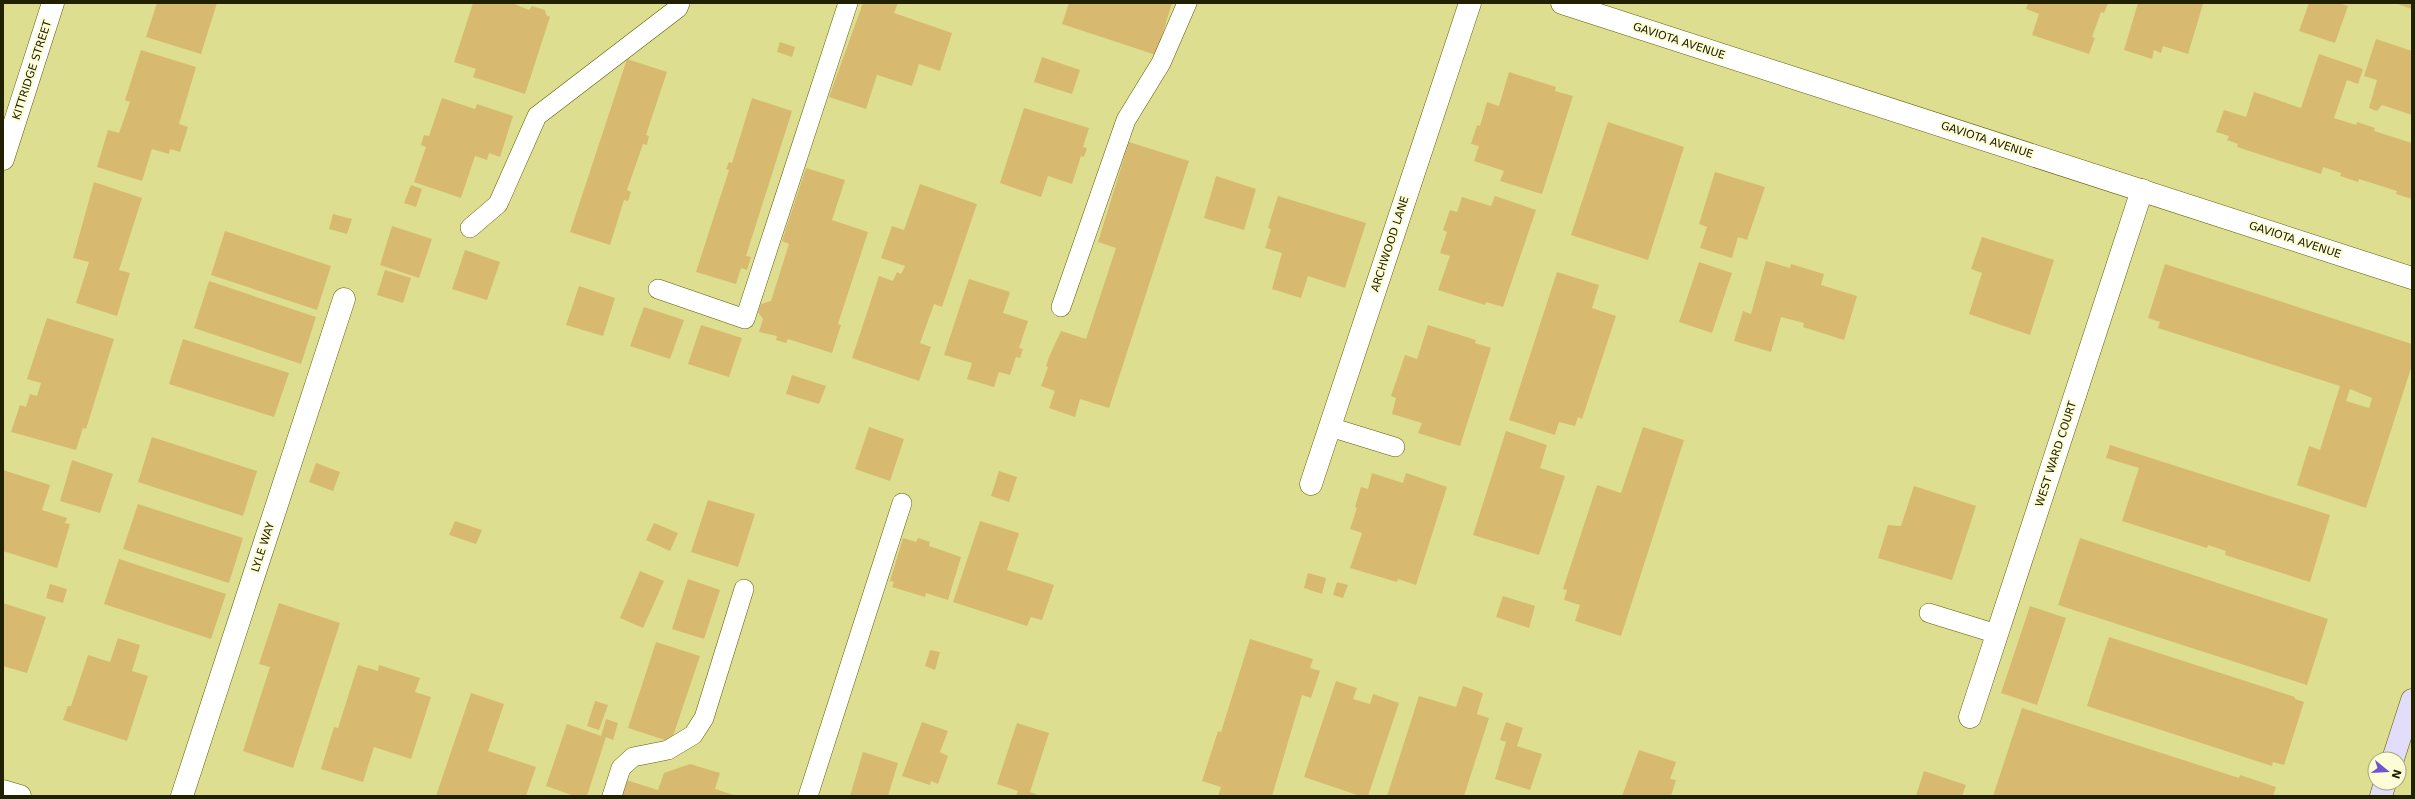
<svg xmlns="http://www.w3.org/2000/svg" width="2415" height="799" viewBox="0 0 2415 799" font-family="'DejaVu Sans',sans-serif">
  <rect width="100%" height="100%" fill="#dede90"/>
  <g fill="#d7ba6f" fill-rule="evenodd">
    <polygon points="157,3 217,3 201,54 146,37"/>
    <polygon points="473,3 512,3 529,10 532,6 545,10 546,15 550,17 525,94 473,77 476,69 454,62"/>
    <polygon points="863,3 898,3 894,13 952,33 940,71 919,64 912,86 877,75 866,109 829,97"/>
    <polygon points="1069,3 1172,3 1156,55 1062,24"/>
    <polygon points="2028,3 2108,3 2104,13 2101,12 2092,37 2095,38 2089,54 2032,35 2039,14 2026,9"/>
    <polygon points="2138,3 2203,4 2188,54 2163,46 2161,53 2154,50 2152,59 2124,50"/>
    <polygon points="2309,3 2338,3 2348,6 2335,43 2299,31"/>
    <polygon points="2395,3 2412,3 2412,9"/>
    <polygon points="2376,39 2412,51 2412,115 2382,105 2377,111 2369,108 2377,80 2364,76"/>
    <polygon points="780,42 795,47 792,57 777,52"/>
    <polygon points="141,50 196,67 179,124 188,127 180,152 170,149 169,154 152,149 142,181 97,167 108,130 119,133 130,102 125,100"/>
    <polygon points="2319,54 2363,69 2358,84 2347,80 2334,118 2356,125 2357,122 2375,128 2374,131 2412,143 2412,199 2396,194 2397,191 2359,179 2358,182 2340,176 2341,173 2323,167 2321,174 2237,147 2238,144 2227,140 2229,136 2216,132 2224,110 2246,117 2254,92 2301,108"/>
    <polygon points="1042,57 1080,70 1072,94 1034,82"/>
    <polygon points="627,59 667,72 646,135 649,136 647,145 643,144 627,190 631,192 628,201 624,200 610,245 570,232"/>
    <polygon points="1509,72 1556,87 1555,91 1573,96 1542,194 1500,181 1504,171 1474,161 1479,146 1471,144 1477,125 1480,126 1487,102 1499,106"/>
    <polygon points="442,98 475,109 477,104 513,116 500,157 489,153 487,160 475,156 461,198 414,182 426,147 421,145 424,135 429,136"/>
    <polygon points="752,98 792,111 746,256 751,257 747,270 741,268 736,284 696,272 729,170 726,169 729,162 732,163"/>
    <polygon points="1024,108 1089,128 1083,147 1087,148 1084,157 1081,156 1072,184 1048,176 1041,197 1000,183"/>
    <polygon points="1608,122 1684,147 1648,260 1571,235"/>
    <polygon points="1129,142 1189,161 1109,408 1080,399 1075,417 1049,408 1055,391 1041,386 1048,367 1046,366 1049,357 1061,331 1086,339 1116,248 1098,242"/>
    <polygon points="806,168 845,180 832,220 868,232 838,324 841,325 832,353 788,339 786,343 776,340 777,336 759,332 763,319 758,312 761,304 771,301 789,244 782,241"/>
    <polygon points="1715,172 1765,187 1747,240 1738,237 1732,258 1700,248 1707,227 1699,224"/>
    <polygon points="1216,176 1256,189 1244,230 1204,218"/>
    <polygon points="94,182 142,198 119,270 130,273 117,316 76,303 89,262 73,258"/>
    <polygon points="920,184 977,204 942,307 934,304 920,343 931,347 919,381 852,358 879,276 893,281 897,272 901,274 905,266 881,258 892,226 904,230"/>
    <polygon points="411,185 422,189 416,207 404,203"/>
    <polygon points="1278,196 1366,223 1345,288 1308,276 1301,298 1272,289 1282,253 1265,248 1271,229 1268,228"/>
    <polygon points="1495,196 1536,210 1503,307 1486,302 1485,305 1438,290 1450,256 1440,253 1447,232 1443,230 1450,210 1457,212 1462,197 1491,206"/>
    <polygon points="333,214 352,219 347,234 329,229"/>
    <polygon points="392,226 432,239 419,278 380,265"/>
    <polygon points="225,231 331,266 317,310 211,275"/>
    <polygon points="1982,237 2054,260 2030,335 1969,314 1982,273 1971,269"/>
    <polygon points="465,250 500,262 487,300 452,289"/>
    <polygon points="1766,261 1790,268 1791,264 1824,274 1821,285 1857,296 1844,340 1803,327 1804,323 1781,317 1771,352 1734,341 1743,311 1751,314"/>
    <polygon points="1699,262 1732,273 1712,333 1679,322"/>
    <path d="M2165,264L2412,344V365L2366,508L2297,485L2309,446L2320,450L2340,386L2158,328L2160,322L2148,318ZM2350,389L2372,398L2369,408L2346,401Z"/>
    <polygon points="385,270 411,278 403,303 377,295"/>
    <polygon points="1557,272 1599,285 1592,308 1616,316 1582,419 1578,417 1575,426 1559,422 1555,435 1509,420"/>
    <polygon points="969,279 1010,292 1003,313 1028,321 1019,348 1023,349 1020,358 1016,357 1010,375 999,372 994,387 967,379 972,363 944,355"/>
    <polygon points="209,281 316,317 301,364 194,328"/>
    <polygon points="579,286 615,298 603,336 566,325"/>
    <polygon points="644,307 684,320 670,359 630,346"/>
    <polygon points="47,318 114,339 86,429 83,428 76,450 11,432 20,405 26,407 30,394 37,396 41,383 27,379"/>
    <polygon points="701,325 742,338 729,377 688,364"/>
    <polygon points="1428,325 1476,340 1475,343 1491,348 1460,446 1418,433 1422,423 1392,414 1396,398 1391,396 1405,355 1417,359"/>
    <polygon points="183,339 289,373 274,417 169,384"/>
    <polygon points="792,375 826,386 819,404 786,394"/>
    <polygon points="869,427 904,439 890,481 855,469"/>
    <polygon points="1643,427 1684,440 1621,636 1575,621 1580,605 1564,600 1567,590 1563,589 1597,485 1621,493"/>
    <polygon points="1506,431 1547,445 1540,468 1565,476 1539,555 1473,535"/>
    <polygon points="152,437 257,471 243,516 138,482"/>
    <polygon points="2110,445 2330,515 2310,582 2225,555 2226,551 2208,545 2207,548 2122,521 2139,468 2106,458"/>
    <polygon points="72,460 113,474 100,513 60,501"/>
    <polygon points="316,463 340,472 333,491 309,482"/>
    <polygon points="3,470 50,485 42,510 67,518 65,523 70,524 57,568 3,551"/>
    <polygon points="999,471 1017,477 1009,502 991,496"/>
    <polygon points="1372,473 1403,483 1406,473 1447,487 1416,585 1398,579 1397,582 1350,568 1362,533 1350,529 1357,508 1355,507 1361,487 1368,489"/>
    <polygon points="1914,486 1976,506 1952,580 1878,558 1888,525 1901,526"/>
    <polygon points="708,500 755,514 738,567 691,552"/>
    <polygon points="138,504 243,538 229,583 123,549"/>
    <polygon points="455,521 482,530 476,544 449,535"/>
    <polygon points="980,521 1019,533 1007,570 1054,585 1042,620 1031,617 1027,626 953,602"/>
    <polygon points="654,523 678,533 670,551 646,540"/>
    <polygon points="903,538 916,542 918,538 930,542 929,546 961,557 948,600 926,593 925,597 892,587 894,582 890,581"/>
    <polygon points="2080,538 2328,619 2307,685 2058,605"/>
    <polygon points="119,559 226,594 211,639 104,604"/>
    <polygon points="640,571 664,581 643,628 620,618"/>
    <polygon points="1308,573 1326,578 1322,594 1304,588"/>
    <polygon points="688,579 720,590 704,639 672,629"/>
    <polygon points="1337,582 1348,585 1343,598 1333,595"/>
    <polygon points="50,584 67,589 63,603 46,598"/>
    <polygon points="1503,596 1535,606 1529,628 1496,617"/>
    <polygon points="3,603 46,617 27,673 3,666"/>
    <polygon points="279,603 340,623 293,768 243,751 270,667 259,664"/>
    <polygon points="2030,606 2066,618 2037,705 2001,693"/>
    <polygon points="2109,637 2295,697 2295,699 2304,702 2284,765 2273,762 2272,766 2087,706"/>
    <polygon points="118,638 140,645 132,671 148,676 127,741 63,720 68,706 71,706 88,655 110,662"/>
    <polygon points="1250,639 1313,659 1310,668 1320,671 1311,698 1302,695 1272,796 1218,796 1221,787 1202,781 1218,731 1221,732"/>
    <polygon points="656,642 700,656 671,742 628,728"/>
    <polygon points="930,650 940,652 935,670 925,666"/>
    <polygon points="358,665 378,671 379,665 420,678 415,692 431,697 411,759 374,747 363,782 321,769 334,727 338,728"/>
    <polygon points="1336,681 1357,688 1353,699 1370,704 1373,694 1399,703 1368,796 1360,796 1304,777"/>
    <polygon points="1463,686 1483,693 1477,714 1489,718 1464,796 1387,796 1419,696 1456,707"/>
    <polygon points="471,693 504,704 488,751 536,767 526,796 436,796"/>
    <polygon points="595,701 608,705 599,730 587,726"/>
    <polygon points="2022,708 2239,778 2240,775 2276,787 2273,796 1993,796"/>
    <polygon points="606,719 618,723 613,740 606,737 587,796 574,796 546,786 567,724 601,736"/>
    <polygon points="922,722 948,731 940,752 948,756 938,784 931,781 930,785 902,776"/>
    <polygon points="1506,722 1523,728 1517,746 1542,754 1530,790 1495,779 1506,742 1500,740"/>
    <polygon points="1017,723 1049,733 1030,792 1040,796 1016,796 1018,791 997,784"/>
    <polygon points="1639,750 1676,762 1670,779 1676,780 1671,796 1622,796"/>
    <polygon points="863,752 898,763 888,796 850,796"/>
    <polygon points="690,764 720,773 715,789 737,796 617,796 623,779 658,790 664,773"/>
    <polygon points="1924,771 1966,785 1962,796 1916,796"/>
  </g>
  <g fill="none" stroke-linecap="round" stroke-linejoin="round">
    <g stroke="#5e5c02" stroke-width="20">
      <g id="service">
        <polyline points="470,228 498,204 537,116 678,8 680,3"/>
        <polyline points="658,289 745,319 848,3"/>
        <polyline points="1061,307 1126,120 1161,63 1187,3"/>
        <polyline points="1330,427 1395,447"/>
        <polyline points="1929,613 1997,634"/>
        <polyline points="612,796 621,768 633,757 668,750 693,735 704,718 744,589"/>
        <polyline points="808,796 902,503"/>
      </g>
    </g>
    <g stroke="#5e5c02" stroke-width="23">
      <g id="minor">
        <polyline points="1562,3 2412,278"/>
        <polyline points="3,159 53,3"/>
        <polyline points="1311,484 1470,3"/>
        <polyline points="1970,717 2142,190"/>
        <polyline points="182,796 344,299"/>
      </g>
    </g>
    <g stroke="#5e5c02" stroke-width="23">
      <polyline id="tertiary" points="3,791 20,796"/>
    </g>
    <g stroke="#5e5c02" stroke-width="23">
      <g id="secondary">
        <polyline points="2393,759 2412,700"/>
        <polyline points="2381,796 2385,783"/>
      </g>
    </g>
    <use href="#service" stroke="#fff" stroke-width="19"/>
    <use href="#minor" stroke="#fff" stroke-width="22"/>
    <use href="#tertiary" stroke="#fff" stroke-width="22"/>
    <use href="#secondary" stroke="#e1ddfa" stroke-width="22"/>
  </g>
  <g text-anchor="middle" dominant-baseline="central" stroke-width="4" stroke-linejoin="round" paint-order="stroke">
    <g font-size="11" fill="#212101" stroke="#fcfdd6">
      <text transform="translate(1679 41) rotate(18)">GAVIOTA AVENUE</text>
      <text transform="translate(32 70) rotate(-72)">KITTRIDGE STREET</text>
      <text transform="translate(1987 140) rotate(18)">GAVIOTA AVENUE</text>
      <text transform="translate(2295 240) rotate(18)">GAVIOTA AVENUE</text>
      <text transform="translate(1390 244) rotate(-72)">ARCHWOOD LANE</text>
      <text transform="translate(2056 454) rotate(-72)">WEST WARD COURT</text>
      <text transform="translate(263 547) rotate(-72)">LYLE WAY</text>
    </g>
  </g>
  <rect width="2415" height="799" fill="none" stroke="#212101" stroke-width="8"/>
  <g transform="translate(2387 771) rotate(108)"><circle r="19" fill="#fcfdd6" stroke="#a4a581"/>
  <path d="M0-3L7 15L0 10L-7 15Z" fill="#6e55cf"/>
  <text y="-6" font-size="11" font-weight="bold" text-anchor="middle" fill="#212101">N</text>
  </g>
</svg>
